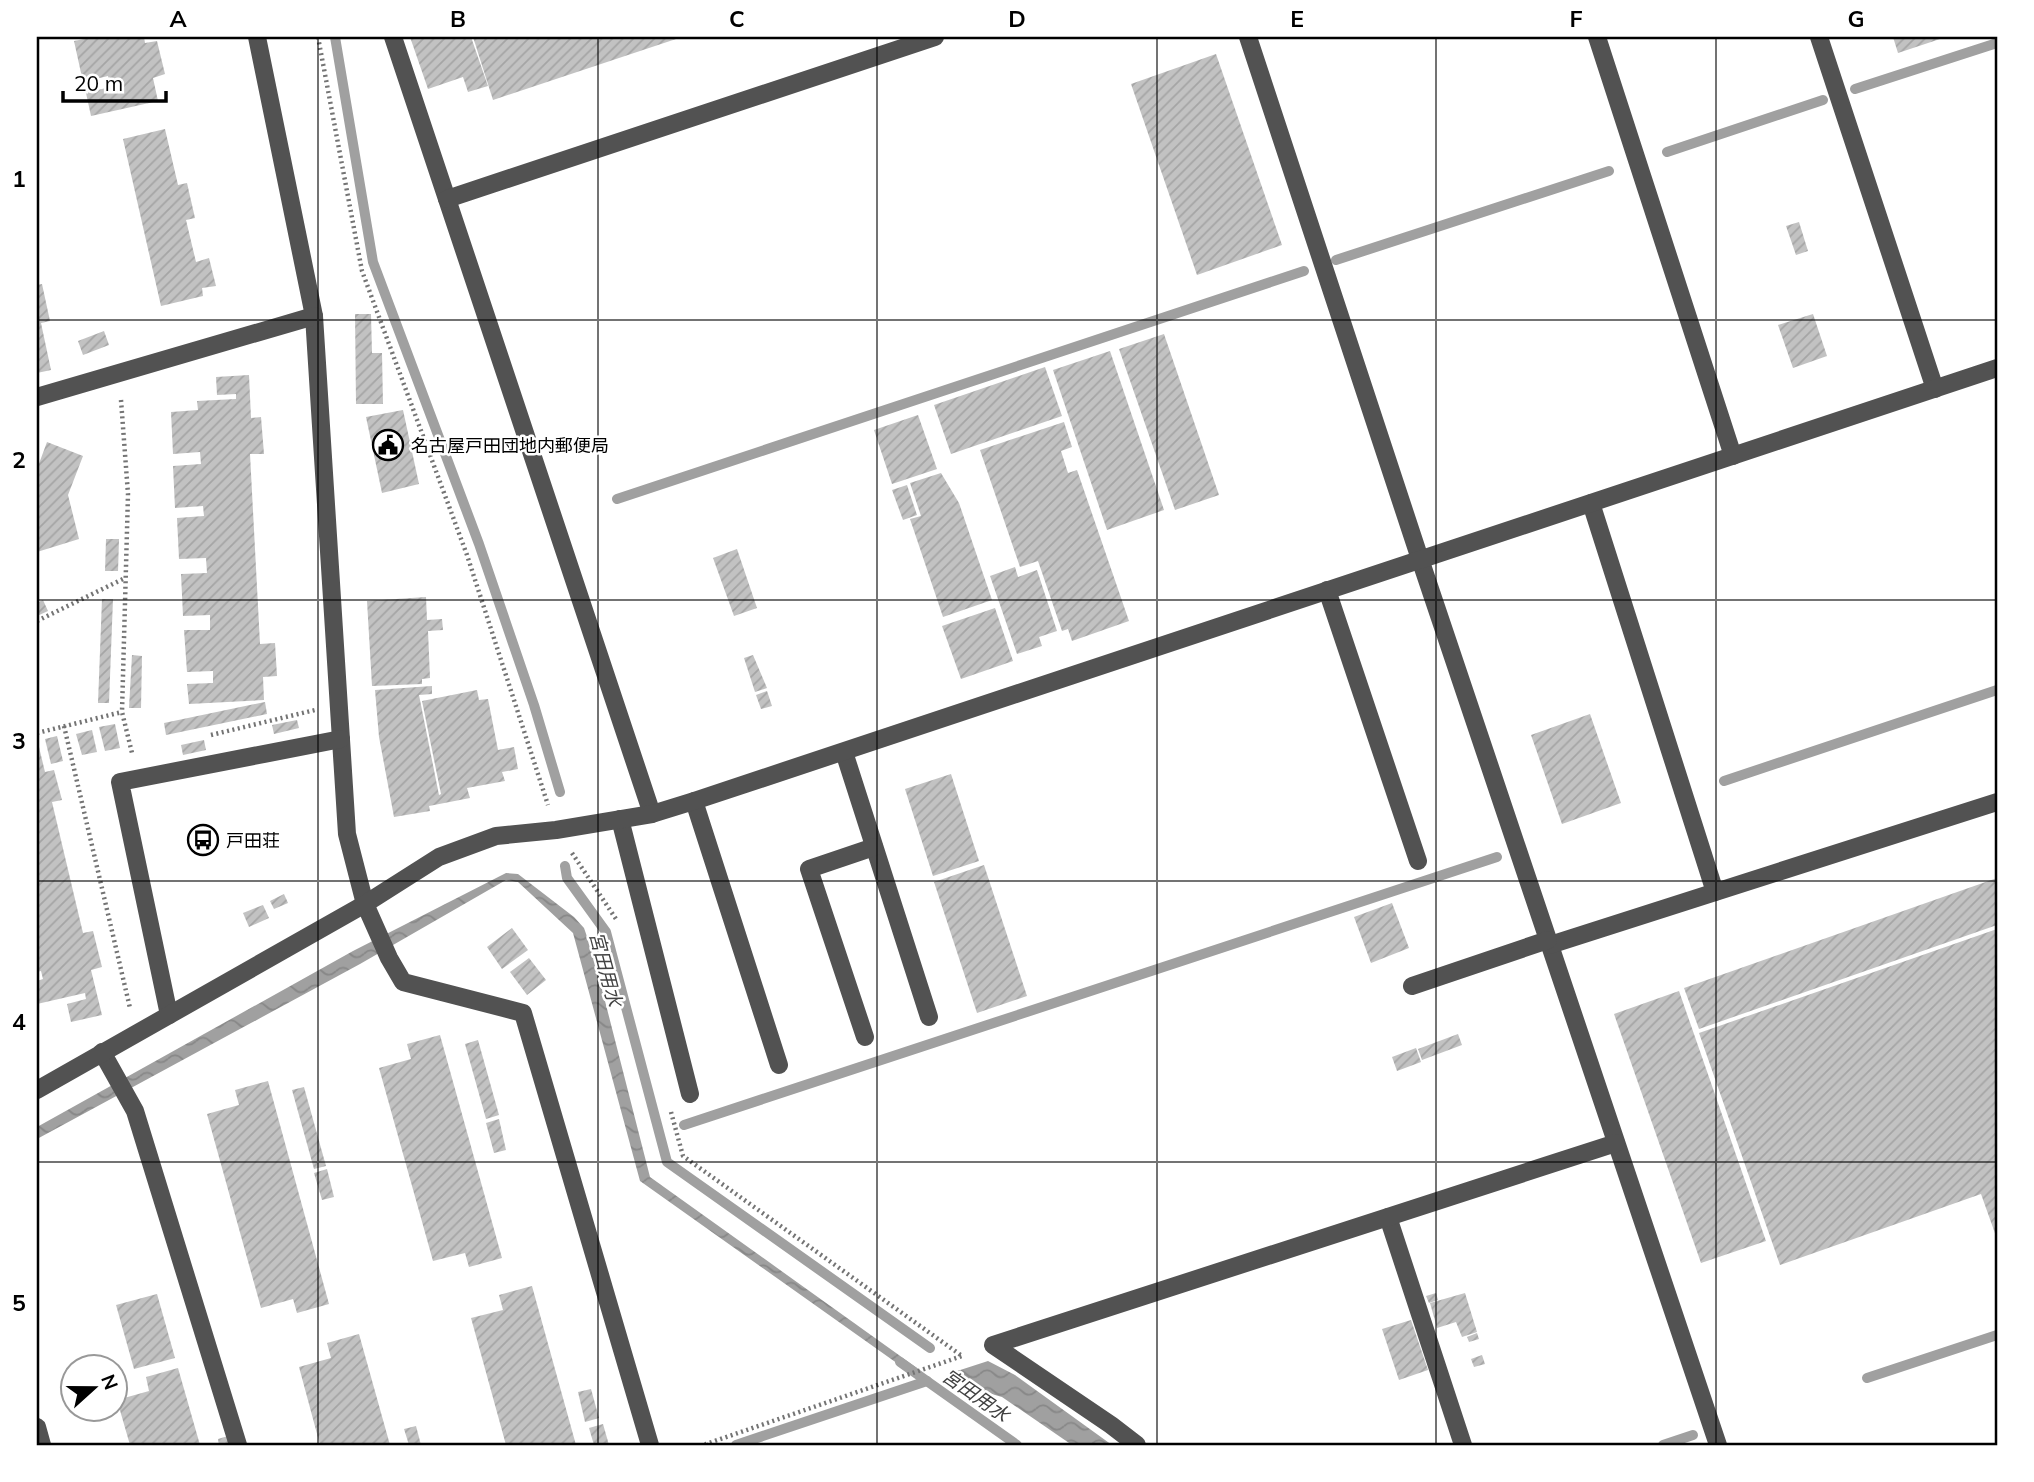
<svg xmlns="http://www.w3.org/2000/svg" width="2034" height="1482" viewBox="0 0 2034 1482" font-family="Mulish,'Noto Sans JP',sans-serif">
  <defs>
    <pattern id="water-waves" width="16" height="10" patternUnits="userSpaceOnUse" patternTransform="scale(1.75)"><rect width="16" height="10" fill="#a0a0a0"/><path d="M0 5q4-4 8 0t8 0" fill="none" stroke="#888"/></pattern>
    <pattern id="building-hatch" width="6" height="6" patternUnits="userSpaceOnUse" patternTransform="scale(1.75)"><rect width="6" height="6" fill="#c2c2c2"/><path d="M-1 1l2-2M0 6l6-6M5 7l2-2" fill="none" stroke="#a5a5a5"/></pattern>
  </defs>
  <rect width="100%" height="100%" fill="#fff"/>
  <g fill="url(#water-waves)">
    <polygon points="506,873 518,874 574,917 584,928 593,954 650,1177 917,1368 908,1371 640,1181 573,933 518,882 506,880 360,964 37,1139 37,1127 353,951"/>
    <polygon points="988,1361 1015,1375 1112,1445 1072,1445 1002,1397 964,1386 951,1373"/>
  </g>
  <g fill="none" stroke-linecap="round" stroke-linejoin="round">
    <g stroke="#a0a0a0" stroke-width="10">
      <polyline points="335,37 373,262 479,544 534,705 560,792"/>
      <polyline points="1855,89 1997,43"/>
      <polyline points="1667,152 1823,100"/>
      <polyline points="1336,260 1609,171"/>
      <polyline points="617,499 1304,271"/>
      <polyline points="1724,781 1997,690"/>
      <polyline points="565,866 567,878 606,932 667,1162 930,1348"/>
      <polyline points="684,1125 1497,857"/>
      <polyline points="900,1362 1017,1445"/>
      <polyline points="1867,1378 1997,1335"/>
      <polyline points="736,1445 927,1381"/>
      <polyline points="1663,1445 1693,1435"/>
    </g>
  </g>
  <g fill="url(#building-hatch)">
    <polygon points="94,37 144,37 145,43 157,41 165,74 153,78 158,101 91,116 86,93 110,87 108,76 83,82 74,41"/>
    <polygon points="410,37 471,37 488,86 468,92 463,77 428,89"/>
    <polygon points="473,37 682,37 493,100"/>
    <polygon points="1893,37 1946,37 1898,53"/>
    <polygon points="1216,54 1282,245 1197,275 1131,84"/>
    <polygon points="165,129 178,185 187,183 195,218 186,220 196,262 209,258 216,286 202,288 203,296 161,306 123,139"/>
    <polygon points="1799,222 1808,251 1796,255 1786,226"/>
    <polygon points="42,284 50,321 41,323 51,370 37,373 37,285"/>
    <polygon points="355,314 371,314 372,353 382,353 383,404 356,404"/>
    <polygon points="1813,314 1827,356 1793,368 1778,325"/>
    <polygon points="104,331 109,345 83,355 78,341"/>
    <polygon points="1164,334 1219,495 1175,510 1119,349"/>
    <polygon points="1110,351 1164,510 1107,530 1053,370"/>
    <polygon points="1045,367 1062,416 951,454 934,405"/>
    <polygon points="249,375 251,418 261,417 264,454 250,454 260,644 275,643 277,676 263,677 264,700 189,704 187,684 213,683 213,671 187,672 184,630 210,630 210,615 183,616 181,574 207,573 206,558 179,559 177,518 204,516 203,506 175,508 173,466 201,464 200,452 173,454 171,412 198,410 197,401 236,399 236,394 217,395 216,377"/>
    <polygon points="403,410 419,484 382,493 366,417"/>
    <polygon points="918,415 937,469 892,484 874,430"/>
    <polygon points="1064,422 1072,447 1061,451 1068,473 1077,470 1129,621 1072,641 1068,629 1062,631 1038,561 1020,567 980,450"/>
    <polygon points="47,442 83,456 68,495 79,539 37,552 37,469"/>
    <polygon points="941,473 959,503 992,600 943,617 910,519 921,516 910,483"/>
    <polygon points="907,485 917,515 903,520 892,490"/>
    <polygon points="106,539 119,539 118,571 105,571"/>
    <polygon points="737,549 757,608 734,616 713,558"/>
    <polygon points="1015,567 1018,577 1037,570 1057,631 1039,637 1042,646 1017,654 990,576"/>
    <polygon points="426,597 427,620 442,619 443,630 428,631 430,678 422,679 422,684 372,686 367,601"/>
    <polygon points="102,599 113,599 109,703 98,703"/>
    <polygon points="43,600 48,611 37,616 37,603"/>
    <polygon points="995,608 1013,661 961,679 942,626"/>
    <polygon points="132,655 142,656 141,708 129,708"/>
    <polygon points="753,655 767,688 755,692 744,658"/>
    <polygon points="432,686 432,694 419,695 439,795 441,794 422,701 477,690 479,700 488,699 498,750 514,747 518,769 502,772 505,781 467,788 470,798 429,806 430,811 394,817 379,737 375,690"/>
    <polygon points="767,691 772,706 761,709 756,695"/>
    <polygon points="265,702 267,714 166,735 164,723"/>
    <polygon points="1590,714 1621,803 1562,824 1531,735"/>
    <polygon points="297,720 299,728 274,734 272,725"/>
    <polygon points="115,724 120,748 105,751 99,727"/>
    <polygon points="92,730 97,752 82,755 76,734"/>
    <polygon points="57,736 63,761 51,764 45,739"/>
    <polygon points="204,740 206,750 183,755 181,745"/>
    <polygon points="39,747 45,772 54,770 62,800 52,802 83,933 93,931 102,967 91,970 102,1015 71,1022 67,1004 86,999 85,993 37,1004 37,981 43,979 41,971 37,972 37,748"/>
    <polygon points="951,774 979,861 933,876 905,789"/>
    <polygon points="984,865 1027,996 977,1013 934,882"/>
    <polygon points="1997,878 1997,925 1699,1029 1684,988"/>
    <polygon points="284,894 288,903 274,909 270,901"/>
    <polygon points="1392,903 1409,948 1371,963 1354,917"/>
    <polygon points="263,905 269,918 249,927 243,913"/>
    <polygon points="512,928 528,950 502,969 487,947"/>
    <polygon points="1997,929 1997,1239 1981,1194 1780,1265 1699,1033"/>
    <polygon points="529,958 546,980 527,995 510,972"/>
    <polygon points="1679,991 1766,1241 1701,1263 1614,1014"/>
    <polygon points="1458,1034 1462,1045 1422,1060 1418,1049"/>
    <polygon points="440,1035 502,1258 469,1267 465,1253 433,1261 379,1068 411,1059 407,1044"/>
    <polygon points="478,1040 499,1115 486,1119 465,1044"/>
    <polygon points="1416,1048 1421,1062 1397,1071 1392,1057"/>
    <polygon points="268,1081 329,1304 297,1313 293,1299 261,1308 207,1114 239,1105 235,1090"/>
    <polygon points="304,1087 326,1166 314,1169 292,1090"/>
    <polygon points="499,1119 506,1150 494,1153 486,1123"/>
    <polygon points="327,1169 334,1197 322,1200 314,1173"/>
    <polygon points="532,1286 576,1445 506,1445 471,1318 503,1310 499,1295"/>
    <polygon points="1436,1293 1438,1300 1429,1303 1426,1296"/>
    <polygon points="1465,1293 1477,1332 1462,1337 1456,1322 1437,1328 1430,1303"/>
    <polygon points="157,1294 175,1358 134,1369 116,1305"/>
    <polygon points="1411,1320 1428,1370 1399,1380 1382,1329"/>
    <polygon points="1477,1333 1479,1339 1469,1342 1467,1337"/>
    <polygon points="359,1334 390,1445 320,1445 299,1367 331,1358 327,1343"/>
    <polygon points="1482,1355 1485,1364 1474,1367 1471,1359"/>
    <polygon points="178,1368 200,1445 130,1445 117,1400 149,1391 146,1377"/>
    <polygon points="591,1389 599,1418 585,1422 578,1392"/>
    <polygon points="603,1424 609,1445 594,1445 589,1428"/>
    <polygon points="416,1426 421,1445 409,1445 404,1429"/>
    <polygon points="228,1436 231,1445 219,1445 218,1439"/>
  </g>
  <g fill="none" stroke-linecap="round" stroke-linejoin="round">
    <g stroke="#747474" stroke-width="4.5" stroke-dasharray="2 3.5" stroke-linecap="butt">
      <polyline points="318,37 362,271 467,555 548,805"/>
      <polyline points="121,400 128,494 122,712 132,753"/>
      <polyline points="37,621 125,578"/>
      <polyline points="64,726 130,1008"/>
      <polyline points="37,733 122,712"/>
      <polyline points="211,735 315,710"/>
      <polyline points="572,853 616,919"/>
      <polyline points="671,1112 683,1156 962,1356"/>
      <polyline points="707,1445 706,1444 962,1356"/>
    </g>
    <g stroke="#525252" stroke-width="18">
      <polyline points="257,37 314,316 347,834 365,904 389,958 403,982 523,1013 650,1445"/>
      <polyline points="393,37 652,814"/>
      <polyline points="1248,37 1420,559 1718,1445"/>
      <polyline points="1597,37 1733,456"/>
      <polyline points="1819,37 1935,389"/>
      <polyline points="447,199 935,37"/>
      <polyline points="37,397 314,316"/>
      <polyline points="1591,503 1715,892"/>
      <polyline points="1327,590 1418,861"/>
      <polyline points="844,752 929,1017"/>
      <polyline points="694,801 779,1065"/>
      <polyline points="620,819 690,1094"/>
      <polyline points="1550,945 1997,802"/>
      <polyline points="1412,986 1548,940"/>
      <polyline points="169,1015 120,782 341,739"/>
      <polyline points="865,1037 809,869 874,847"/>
      <polyline points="102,1052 135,1111 238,1445"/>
      <polyline points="37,1090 365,904 439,857 496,836 556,830 652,814 694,801 1997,368"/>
      <polyline points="1388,1217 1463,1445"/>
      <polyline points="37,1427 42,1445"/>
      <polyline points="1137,1445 1111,1425 993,1345 1616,1143"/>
    </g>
  </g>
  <path fill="none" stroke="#000" stroke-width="2" stroke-opacity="0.55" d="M318,37V1445M598,37V1445M877,37V1445M1157,37V1445M1436,37V1445M1716,37V1445M37,320H1997M37,600H1997M37,881H1997M37,1162H1997"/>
  <defs>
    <g id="civic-ring" transform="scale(1.575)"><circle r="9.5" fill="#fff" stroke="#000" stroke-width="1.5"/><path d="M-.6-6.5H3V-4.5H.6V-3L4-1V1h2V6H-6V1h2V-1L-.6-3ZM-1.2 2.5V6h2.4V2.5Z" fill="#000"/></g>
    <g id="bus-ring" transform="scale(1.575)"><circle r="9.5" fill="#fff" stroke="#000" stroke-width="1.5"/><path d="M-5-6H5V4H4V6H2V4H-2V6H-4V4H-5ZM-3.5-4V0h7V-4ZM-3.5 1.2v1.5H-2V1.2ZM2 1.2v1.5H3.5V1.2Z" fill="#000"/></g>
  </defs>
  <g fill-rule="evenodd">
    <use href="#civic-ring" x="388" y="445"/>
    <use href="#bus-ring" x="203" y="840"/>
  </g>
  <g text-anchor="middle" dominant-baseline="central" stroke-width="5" stroke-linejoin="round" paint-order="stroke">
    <g font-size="18" fill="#000" stroke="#fff" text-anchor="start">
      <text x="411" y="445">名古屋戸田団地内郵便局</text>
      <text x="226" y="840">戸田荘</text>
    </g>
    <g font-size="19" font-style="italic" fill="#414141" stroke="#fff">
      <text transform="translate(606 969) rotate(75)">宮田用水</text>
      <text transform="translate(976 1395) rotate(35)">宮田用水</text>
    </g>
  </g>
  <rect width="2034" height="1482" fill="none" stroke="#ffffff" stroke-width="77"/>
  <g transform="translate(94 1388) rotate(69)"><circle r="33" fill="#ffffff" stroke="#999999" stroke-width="2"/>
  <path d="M0-5L12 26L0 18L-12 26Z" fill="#000000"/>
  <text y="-10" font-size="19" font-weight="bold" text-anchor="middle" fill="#000000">N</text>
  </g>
  <path d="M63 91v10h103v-10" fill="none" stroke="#000000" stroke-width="3.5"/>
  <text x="74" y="91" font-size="21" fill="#000000" stroke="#ffffff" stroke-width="5" paint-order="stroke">20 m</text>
  <rect x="38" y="38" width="1958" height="1406" fill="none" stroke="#000" stroke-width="2.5"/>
  <g font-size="23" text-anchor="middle" font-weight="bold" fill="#000">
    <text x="178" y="27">A</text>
    <text x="458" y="27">B</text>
    <text x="737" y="27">C</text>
    <text x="1017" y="27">D</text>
    <text x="1297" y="27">E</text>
    <text x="1576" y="27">F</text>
    <text x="1856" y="27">G</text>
    <text x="19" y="187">1</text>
    <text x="19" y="468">2</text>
    <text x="19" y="749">3</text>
    <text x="19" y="1030">4</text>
    <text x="19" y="1311">5</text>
  </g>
</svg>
